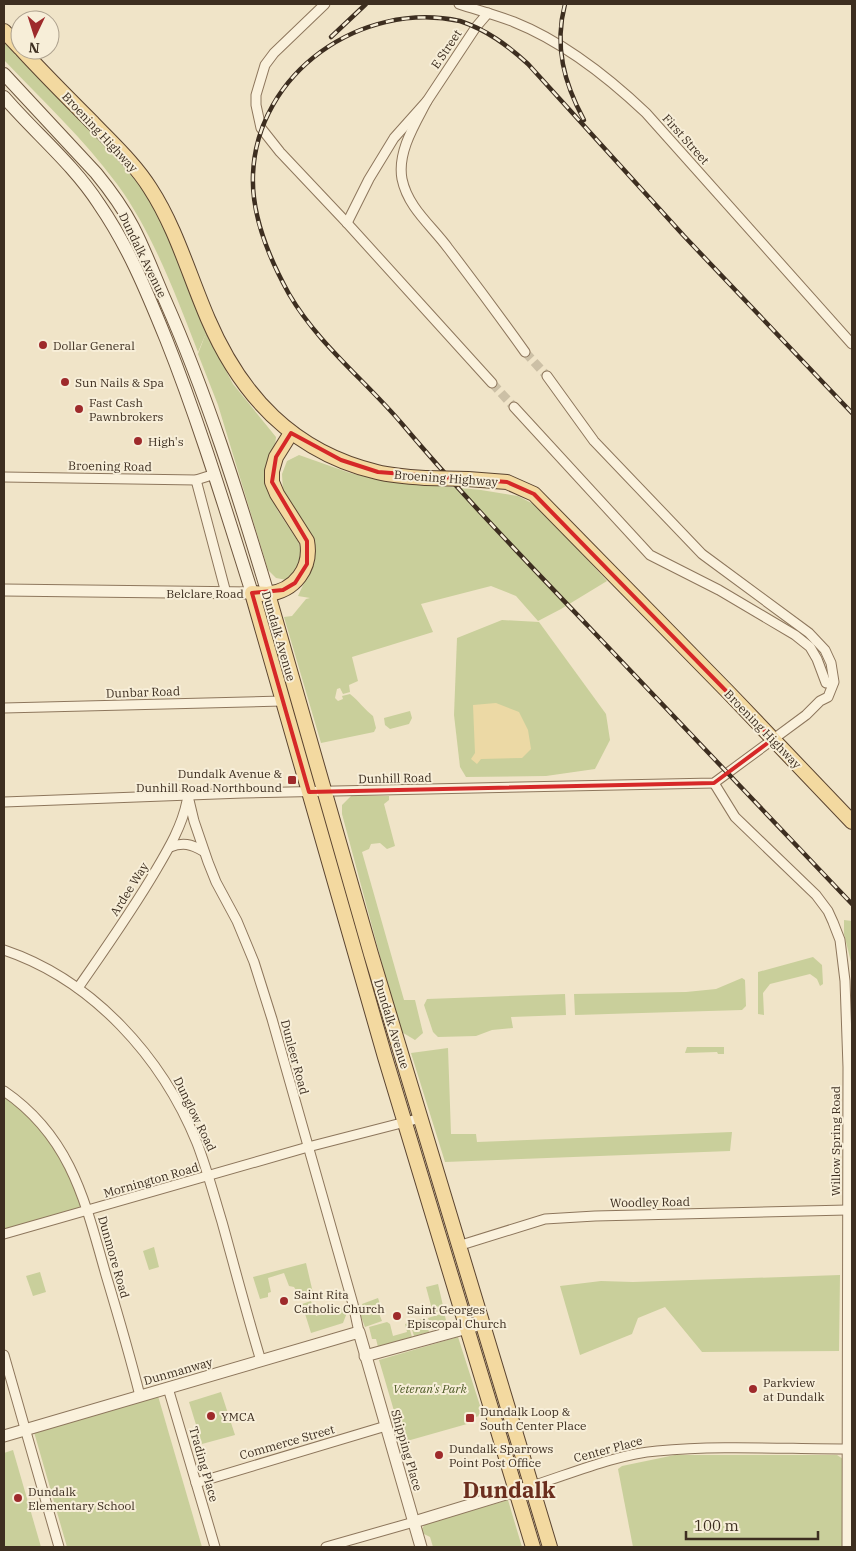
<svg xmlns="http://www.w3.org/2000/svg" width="856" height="1551" viewBox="0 0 856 1551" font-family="'IBM Plex Serif',serif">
  <rect width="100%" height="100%" fill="#f0e4c8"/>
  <g fill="#c9cf9b">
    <path d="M4,40L89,127L142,188L161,218L207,331L198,352C176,296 153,233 117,184C84,139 42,100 4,60Z"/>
    <polygon points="206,333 233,384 276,437 270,493 278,511 299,543 301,556 298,572 287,580 276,578 268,570 218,405 198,354"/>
    <path d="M299,455L350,473L379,480L481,490L518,496L539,507L607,581L561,609L538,621L516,596L491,586L421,604L433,632L352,657L358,681L349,685L350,692L343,694L340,688L337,689L335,698L338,701L343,699L342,696L350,694C359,701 365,710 373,716L376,728L374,732L321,743L284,617L292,616L306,599L310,598L298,596L315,559L313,549L283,492L282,474L287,461Z"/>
    <polygon points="502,620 539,622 606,714 610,740 595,769 546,776 466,777 460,767 454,715 457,638"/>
    <polygon points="410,711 412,718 409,724 390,729 385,725 384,718"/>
    <polygon points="351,796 389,796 389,800 384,804 395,846 387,849 380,843 371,844 369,849 362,852 404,1000 415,1000 423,1033 415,1040 400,1031 342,814 342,805"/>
    <polygon points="844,920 852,921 852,966 844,934"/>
    <polygon points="813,957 822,965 823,984 820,986 817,979 810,974 770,984 763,993 764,1015 758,1014 758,972"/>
    <polygon points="742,978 745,980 746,1006 742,1010 575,1015 574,994 686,992 716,989"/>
    <polygon points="565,994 566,1015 511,1017 513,1028 492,1030 476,1036 438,1037 433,1032 424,1005 427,999"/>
    <polygon points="687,1047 724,1047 724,1054 718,1054 717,1052 685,1053"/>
    <polygon points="448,1048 451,1134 476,1134 477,1142 732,1132 730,1151 445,1162 411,1053"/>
    <polygon points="4,1096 44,1130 71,1177 84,1209 4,1230"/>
    <polygon points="154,1247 159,1267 149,1270 143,1251"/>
    <polygon points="306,1263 313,1293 300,1297 294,1287 289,1286 284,1273 268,1278 271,1292 268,1293 268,1297 260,1299 253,1277"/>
    <polygon points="40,1272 46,1292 33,1296 26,1276"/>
    <polygon points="840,1275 839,1351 702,1352 665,1307 638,1318 632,1334 580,1355 560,1286 601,1281 633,1282"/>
    <polygon points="438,1284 444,1310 433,1313 426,1287"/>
    <polygon points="378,1298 382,1310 378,1311 382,1321 365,1327 359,1311 362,1307 365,1314 362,1304"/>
    <polygon points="311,1301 316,1316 347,1306 348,1310 343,1323 311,1333 302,1304"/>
    <polygon points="444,1313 448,1327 432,1330 428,1318"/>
    <polygon points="425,1318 429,1332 414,1336 410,1323"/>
    <polygon points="387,1322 390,1324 393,1336 407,1332 405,1324 408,1323 412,1337 378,1347 376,1339 372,1339 369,1327"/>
    <polygon points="458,1337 483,1415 472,1418 474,1422 407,1441 406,1437 402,1438 379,1360"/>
    <polygon points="221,1392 235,1435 202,1444 189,1402"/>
    <polygon points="158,1396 202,1547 67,1547 34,1432"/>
    <polygon points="13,1450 41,1547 4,1547 4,1453"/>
    <polygon points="675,1455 837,1455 843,1459 843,1547 633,1547 618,1469 622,1466"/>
    <polygon points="508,1500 522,1547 433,1547 430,1537 420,1532 425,1524"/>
  </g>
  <polygon fill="#ecd9a5" points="496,703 519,712 528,730 531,749 522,758 481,759 477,764 471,759 475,753 473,705"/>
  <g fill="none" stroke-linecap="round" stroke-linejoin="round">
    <g stroke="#ccc0a6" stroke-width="9" stroke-dasharray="9 4.5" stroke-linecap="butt">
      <polyline points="525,352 547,376"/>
      <polyline points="492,383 514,407"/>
    </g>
    <g stroke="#8d765c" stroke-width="11">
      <g id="minor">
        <polyline points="325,4 274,53 265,65 256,95 256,105 261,128 280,152 347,223 492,383"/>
        <path d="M459,4C477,10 496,15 514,22C564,42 607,76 646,113L852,344"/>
        <path d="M427,101C415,124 397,152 402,179C408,208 432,226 448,248C474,282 500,317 525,352"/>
        <polyline points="347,223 369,179 394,138 427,101 476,27 488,13"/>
        <polyline points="514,407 650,555 719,590 795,635 810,647 817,659 826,683"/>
        <polyline points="4,477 196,480 215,474"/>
        <polyline points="196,480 226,593"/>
        <polyline points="4,708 282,701"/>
        <polyline points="714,783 735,817 816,895 828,911 833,922 840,940 845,981 848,1067 847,1547"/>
        <polyline points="188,796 194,821 208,862 216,882 237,921 254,962 272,1019 353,1304 359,1332"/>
        <polyline points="4,802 243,793 714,783 806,715 820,701 828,697 834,682 831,663 825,650 809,633 702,554 594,441 547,376"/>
        <path d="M170,847C183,842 191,844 203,851"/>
        <path d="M4,950C93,980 162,1057 197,1143C207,1169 214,1196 222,1222C235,1269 247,1315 261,1361"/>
        <path d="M78,988C105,949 132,911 156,870C169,848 182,826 187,801"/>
        <path d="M4,1091C71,1137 85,1201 106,1275C118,1315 130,1356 140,1396"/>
        <polyline points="4,1234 308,1147 421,1118"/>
        <polyline points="458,1246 545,1219 595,1216 847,1210"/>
        <polyline points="4,1355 59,1547"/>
        <polyline points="168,1388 215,1547"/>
        <polyline points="196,1483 386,1426"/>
        <path d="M532,1486C570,1474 617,1454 657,1451C720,1445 784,1449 847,1449"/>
        <polyline points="326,1547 414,1522"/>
      </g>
    </g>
    <g stroke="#8d765c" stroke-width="13">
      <g id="tertiary">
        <polyline points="4,590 252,593"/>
        <polyline points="365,1356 482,1324"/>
        <polyline points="4,1436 359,1332 421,1547"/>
        <polyline points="414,1522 532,1486"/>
      </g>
    </g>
    <g stroke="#6f573f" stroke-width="14">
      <g id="secondary">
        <path d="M4,74L96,173C110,190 123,208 133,227C145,250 154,275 165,300C207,395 238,494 268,594"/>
        <path d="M4,97C35,133 73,164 99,204C128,246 147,292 166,339C199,422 225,508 252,593"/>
      </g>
    </g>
    <g stroke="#5b4430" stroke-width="16">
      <g id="primary">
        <polyline points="4,31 20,48"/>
        <path d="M22,50C45,75 69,99 93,123C113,144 135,164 150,188C176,228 189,275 208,319C241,396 293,452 377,472C393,476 410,477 426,478"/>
        <path d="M291,433L276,457L272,471V482L277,494L307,541C312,568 295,591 267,594C262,594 257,593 252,593L385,1057L533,1547"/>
        <polyline points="468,479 507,482 534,494 729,693 852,822"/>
        <polyline points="268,594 371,954 550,1547"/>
      </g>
    </g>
    <use href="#minor" stroke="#faf1dc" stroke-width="9"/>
    <use href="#tertiary" stroke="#faf1dc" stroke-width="11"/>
    <use href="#secondary" stroke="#faf1dc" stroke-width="12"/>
    <use href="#primary" stroke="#f3d9a0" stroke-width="14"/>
    <g stroke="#3d2e20" stroke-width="4.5">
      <g id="rail">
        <path d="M565,4C554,46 564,83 584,120"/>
        <polyline points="331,37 366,4"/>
        <path d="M852,413L684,236L528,64C507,45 487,30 460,21C361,0 257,73 253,174C251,216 269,258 289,294C318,344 366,381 403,425C462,495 526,561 589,627C677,720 765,812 852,904"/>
      </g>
    </g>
    <use href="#rail" stroke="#f7eed8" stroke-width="2.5" stroke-dasharray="8" stroke-linecap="butt"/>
    <g stroke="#5b4430" stroke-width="16" stroke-linecap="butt">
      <polyline id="primary-bridge" points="426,478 468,479"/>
    </g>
    <use href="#primary-bridge" stroke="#f3d9a0" stroke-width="14"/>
  </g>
  <path fill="none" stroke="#d62828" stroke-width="4" stroke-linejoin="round" d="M291,433L341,460L378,472L507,482L534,494L773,739L714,783L309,792L252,593L283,590L295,583L307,564V541L272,482L276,457Z"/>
  <g fill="#9e2a2b" stroke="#f7eed8" stroke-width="2">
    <circle cx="43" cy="345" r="5"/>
    <circle cx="65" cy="382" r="5"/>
    <circle cx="79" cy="409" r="5"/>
    <circle cx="138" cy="441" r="5"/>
    <rect x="287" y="775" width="10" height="10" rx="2.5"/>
    <circle cx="284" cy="1301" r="5"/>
    <circle cx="397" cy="1316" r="5"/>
    <circle cx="753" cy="1389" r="5"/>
    <circle cx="211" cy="1416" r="5"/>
    <rect x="465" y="1413" width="10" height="10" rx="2.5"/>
    <circle cx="439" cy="1455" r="5"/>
    <circle cx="18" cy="1498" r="5"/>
  </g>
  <g text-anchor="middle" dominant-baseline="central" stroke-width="4" stroke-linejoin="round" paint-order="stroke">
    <g font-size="12" fill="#3d2e20" stroke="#f7eed8">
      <text transform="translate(446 49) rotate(-56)">E Street</text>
      <text transform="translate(100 132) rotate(47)">Broening Highway</text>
      <text transform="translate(686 139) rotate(48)">First Street</text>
      <text transform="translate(143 255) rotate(64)">Dundalk Avenue</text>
      <text transform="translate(110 466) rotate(1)">Broening Road</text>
      <text transform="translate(446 478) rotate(4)">Broening Highway</text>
      <text x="205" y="593">Belclare Road</text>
      <text transform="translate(279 636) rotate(74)">Dundalk Avenue</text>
      <text transform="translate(143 692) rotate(-2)">Dunbar Road</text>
      <text transform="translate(763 729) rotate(46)">Broening Highway</text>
      <text transform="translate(395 778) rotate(-1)">Dunhill Road</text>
      <text transform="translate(129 889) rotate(-58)">Ardee Way</text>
      <text transform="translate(392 1024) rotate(73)">Dundalk Avenue</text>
      <text transform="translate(295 1057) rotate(75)">Dunleer Road</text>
      <text transform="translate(195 1114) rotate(64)">Dunglow Road</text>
      <text transform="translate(835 1141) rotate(-90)">Willow Spring Road</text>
      <text transform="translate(151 1180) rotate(-16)">Mornington Road</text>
      <text transform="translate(650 1202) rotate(-1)">Woodley Road</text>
      <text transform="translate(114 1257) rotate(74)">Dunmore Road</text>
      <text transform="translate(178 1371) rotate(-16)">Dunmanway</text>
      <text transform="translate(287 1442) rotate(-16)">Commerce Street</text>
      <text transform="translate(608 1449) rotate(-15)">Center Place</text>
      <text transform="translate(407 1450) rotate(74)">Shipping Place</text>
      <text transform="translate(204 1464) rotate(74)">Trading Place</text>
    </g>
    <g font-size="12" fill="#3d2e20" stroke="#f7eed8" text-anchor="start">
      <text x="53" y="345">Dollar General</text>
      <text x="75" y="382">Sun Nails &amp; Spa</text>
      <text x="89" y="402">Fast Cash<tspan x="89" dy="14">Pawnbrokers</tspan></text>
      <text x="148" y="441">High's</text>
      <text x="282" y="773" text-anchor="end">Dundalk Avenue &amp;<tspan x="282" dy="14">Dunhill Road Northbound</tspan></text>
      <text x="294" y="1294">Saint Rita<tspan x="294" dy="14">Catholic Church</tspan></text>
      <text x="407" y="1309">Saint Georges<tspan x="407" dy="14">Episcopal Church</tspan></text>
      <text x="763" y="1382">Parkview<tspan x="763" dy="14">at Dundalk</tspan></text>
      <text x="480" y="1411">Dundalk Loop &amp;<tspan x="480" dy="14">South Center Place</tspan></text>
      <text x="221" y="1416">YMCA</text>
      <text x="449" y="1448">Dundalk Sparrows<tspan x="449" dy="14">Point Post Office</tspan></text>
      <text x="28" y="1491">Dundalk<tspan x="28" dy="14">Elementary School</tspan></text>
    </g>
    <g font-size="12" font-style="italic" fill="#4d5a26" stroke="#f7eed8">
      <text x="430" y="1388">Veteran's Park</text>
    </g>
    <g font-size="22" font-weight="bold" fill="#6b2e1e" stroke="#f7eed8">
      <text x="509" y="1489">Dundalk</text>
    </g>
  </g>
  <rect width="856" height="1551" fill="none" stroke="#3d2e20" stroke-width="10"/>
  <g transform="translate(35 35) rotate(184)"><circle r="24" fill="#f7eed8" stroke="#ada18e"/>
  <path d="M0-4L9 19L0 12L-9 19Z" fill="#9e2a2b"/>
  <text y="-8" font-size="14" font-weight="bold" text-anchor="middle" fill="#3d2e20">N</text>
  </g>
  <path d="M686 1531v8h132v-8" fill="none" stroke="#3d2e20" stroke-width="2.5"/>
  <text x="694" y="1531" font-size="15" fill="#3d2e20" stroke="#f7eed8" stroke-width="4" paint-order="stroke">100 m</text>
</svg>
